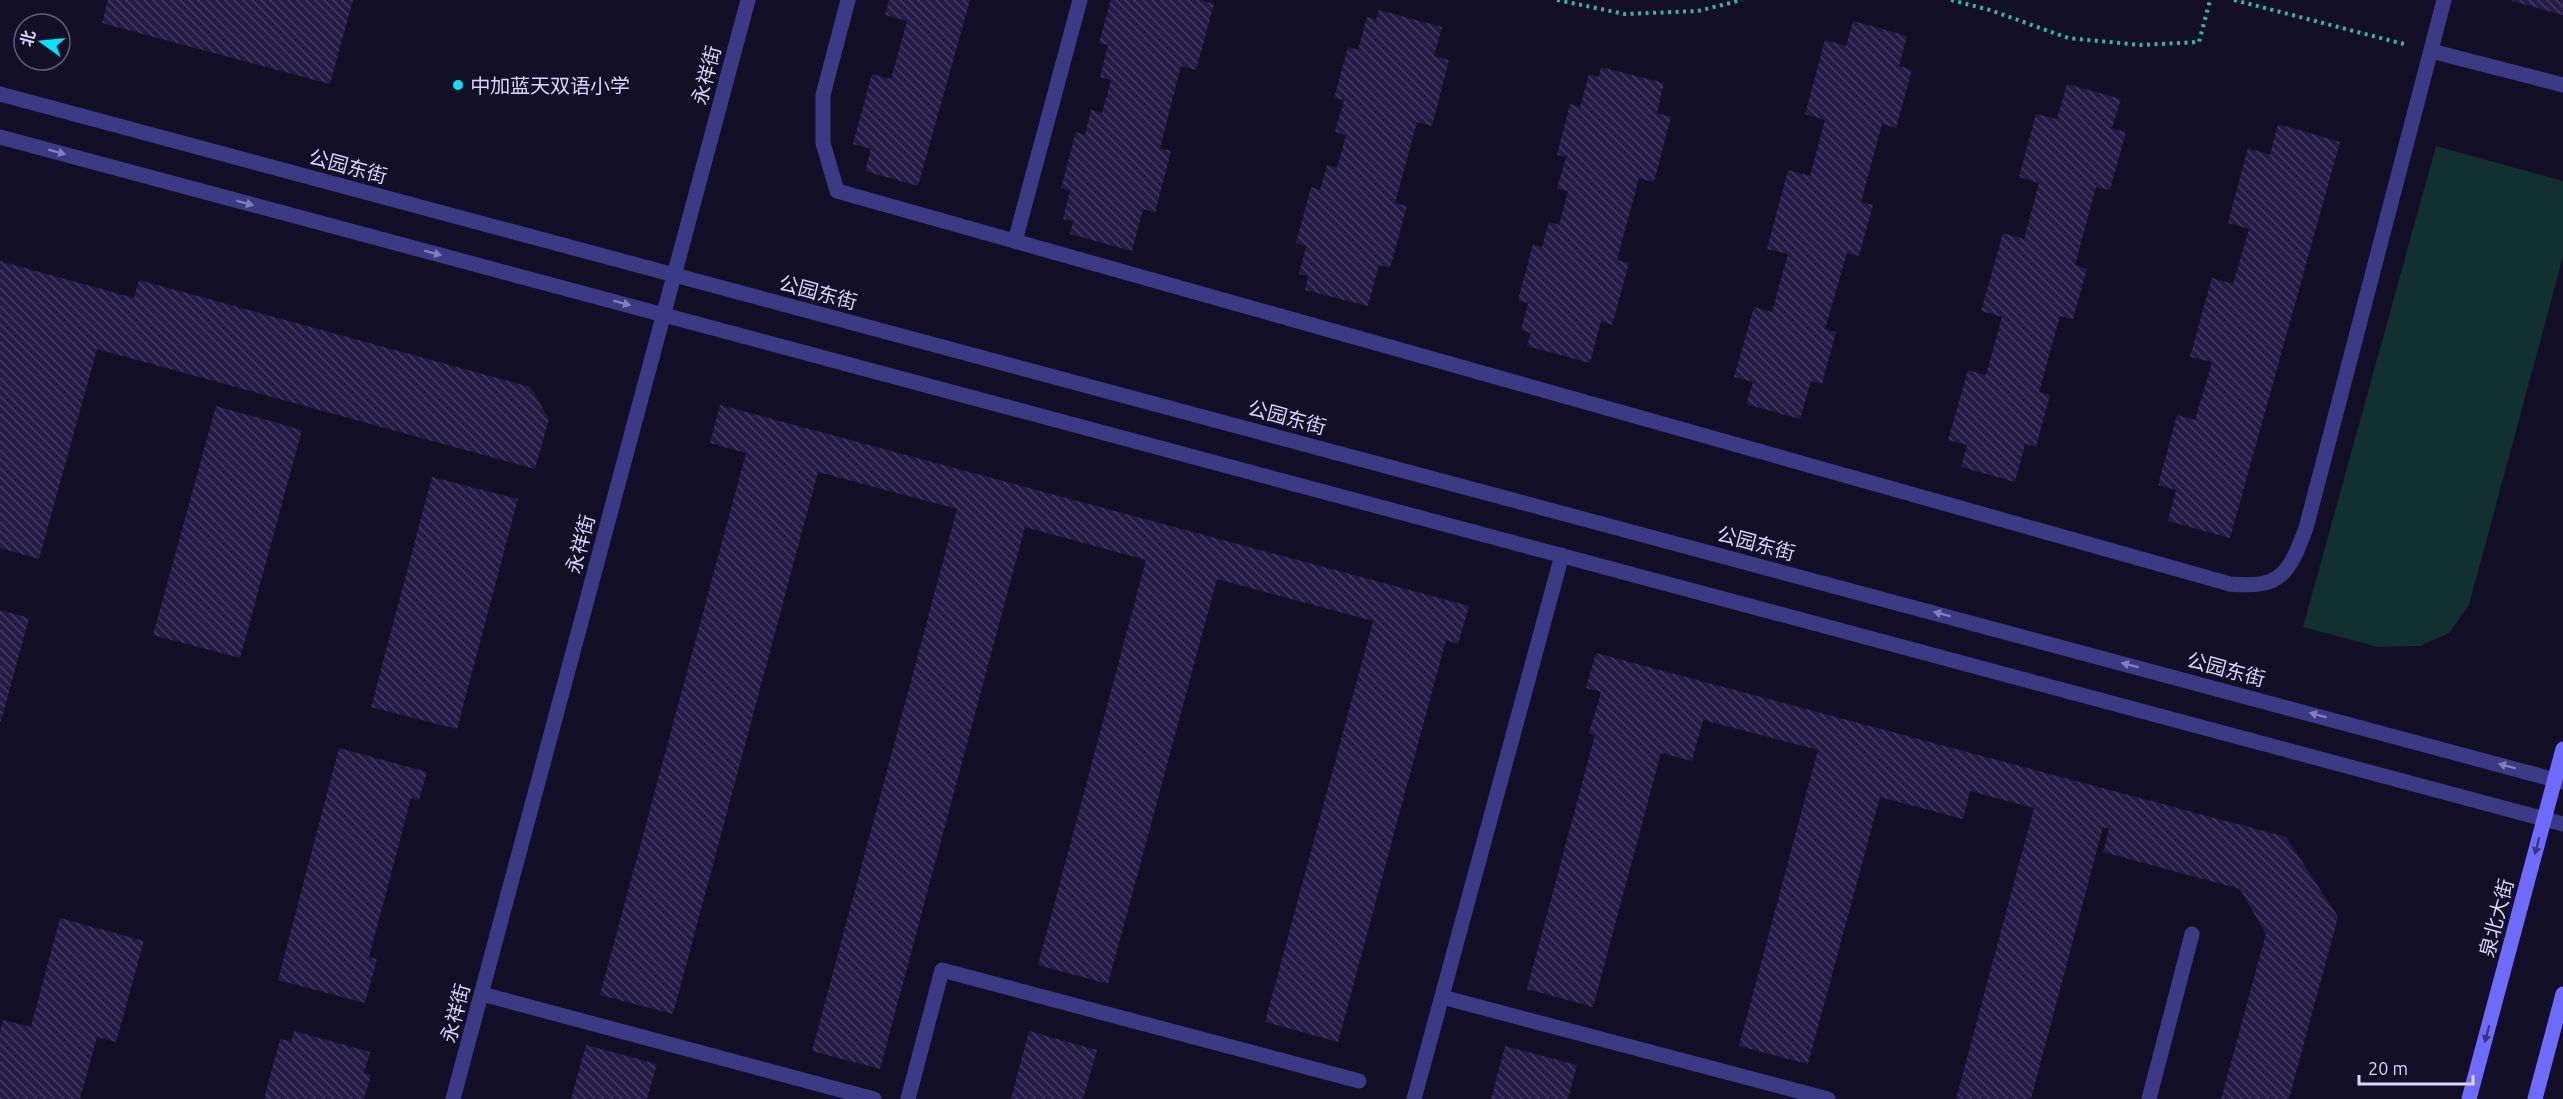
<svg xmlns="http://www.w3.org/2000/svg" width="2563" height="1099" viewBox="0 0 2563 1099" font-family="Ubuntu,'Noto Sans SC',sans-serif">
  <defs>
    <pattern id="building-back-hatch" width="6" height="6" patternUnits="userSpaceOnUse" patternTransform="scale(1.5)"><rect width="6" height="6" fill="#241b47"/><path d="M-1 5l2 2M0 0l6 6M5-1l2 2" fill="none" stroke="#433b63"/></pattern>
  </defs>
  <rect width="100%" height="100%" fill="#130f26"/>
  <polygon fill="#12302f" points="2436,146 2563,181 2563,257 2469,605 2449,633 2420,646 2378,647 2303,627"/>
  <g fill="url(#building-back-hatch)">
    <polygon points="108,0 353,0 330,84 102,23"/>
    <polygon points="889,0 970,0 918,186 865,171 871,149 853,144 872,74 891,79 907,21 885,15"/>
    <polygon points="1111,0 1199,0 1214,4 1196,70 1181,66 1160,148 1171,151 1155,213 1143,209 1132,251 1070,234 1073,221 1063,219 1070,190 1061,188 1076,132 1085,135 1091,110 1102,113 1111,80 1100,77 1108,45 1099,43"/>
    <polygon points="2563,0 2563,15 2512,1 2512,0"/>
    <polygon points="1379,10 1442,27 1434,56 1449,60 1432,126 1417,122 1395,203 1407,206 1390,268 1379,265 1368,306 1305,290 1308,276 1299,274 1306,246 1296,243 1311,187 1320,190 1327,165 1337,168 1346,135 1335,132 1344,100 1334,98 1348,47 1358,50 1367,17 1376,20"/>
    <polygon points="1853,21 1907,36 1899,66 1912,70 1896,128 1882,124 1861,202 1873,205 1859,256 1847,253 1825,329 1836,332 1822,384 1811,381 1800,419 1746,404 1753,382 1734,377 1754,307 1772,312 1788,254 1767,249 1788,170 1810,176 1825,120 1805,114 1825,40 1846,46"/>
    <polygon points="1601,67 1664,83 1657,113 1671,117 1654,182 1639,178 1617,260 1629,263 1612,325 1601,321 1590,363 1527,346 1531,333 1521,330 1528,303 1518,300 1533,244 1542,247 1549,222 1559,225 1568,191 1557,189 1566,157 1557,155 1570,104 1580,107 1589,74 1599,77"/>
    <polygon points="2067,84 2121,99 2112,129 2126,132 2110,190 2096,187 2075,265 2087,269 2073,319 2060,316 2039,392 2050,395 2036,447 2025,444 2015,482 1961,467 1967,445 1948,440 1968,370 1986,375 2002,317 1981,311 2003,233 2024,239 2039,183 2019,177 2036,114 2057,119"/>
    <polygon points="2278,124 2340,142 2230,538 2168,521 2176,490 2158,485 2177,415 2195,420 2212,362 2190,357 2212,278 2233,284 2249,229 2228,223 2248,148 2270,155"/>
    <polygon points="0,261 134,298 139,280 530,387 549,419 535,469 97,349 39,559 0,548"/>
    <polygon points="720,405 1469,606 1458,644 1446,640 1338,1042 1265,1022 1373,621 1217,579 1108,984 1038,965 1146,560 1025,527 880,1069 812,1051 957,509 818,472 673,1014 600,995 746,453 710,443"/>
    <polygon points="216,406 302,430 240,658 153,635"/>
    <polygon points="432,477 518,499 457,729 371,707"/>
    <polygon points="0,610 29,618 1,721 0,721"/>
    <polygon points="1596,653 2286,837 2338,917 2289,1099 2221,1099 2266,934 2240,889 2103,852 2109,829 2103,827 2031,1099 1956,1099 2034,808 1970,791 1963,819 1880,797 1808,1064 1739,1046 1818,750 1703,720 1692,761 1661,753 1593,1007 1527,989 1595,735 1589,733 1601,692 1586,688"/>
    <polygon points="339,748 427,772 419,800 411,798 369,957 377,959 365,1003 278,980"/>
    <polygon points="60,918 144,941 116,1042 97,1037 80,1099 0,1099 0,1032 3,1020 31,1027"/>
    <polygon points="294,1031 370,1052 364,1073 371,1075 364,1099 264,1099 280,1039 291,1041"/>
    <polygon points="1029,1031 1097,1050 1083,1099 1011,1099"/>
    <polygon points="586,1045 657,1064 647,1099 571,1099"/>
    <polygon points="1505,1046 1577,1065 1568,1099 1491,1099"/>
  </g>
  <g fill="none" stroke-linecap="round" stroke-linejoin="round">
    <g stroke="#2fb8b0" stroke-width="4" stroke-dasharray="3 4.5" stroke-linecap="butt">
      <polyline points="1557,0 1625,14 1698,11 1742,0"/>
      <polyline points="1951,0 1990,10 2068,38 2140,45 2199,42 2210,0"/>
      <polyline points="2234,0 2404,44"/>
    </g>
    <g stroke="#3d3a85" stroke-width="15">
      <path d="M848,0L823,95V143L837,191L2230,584C2282,589 2289,573 2306,528L2444,0"/>
      <polyline points="2431,51 2563,85"/>
      <polyline points="1015,241 1080,0"/>
      <polyline points="482,994 874,1099"/>
      <polyline points="1442,997 1828,1099"/>
      <polyline points="908,1099 942,970 1359,1081"/>
      <polyline points="1414,1099 1562,555"/>
      <polyline points="2149,1099 2192,934"/>
    </g>
    <g stroke="#3d3a85" stroke-width="15">
      <polyline points="0,94 2563,782"/>
      <polyline points="0,137 2563,824"/>
      <polyline points="453,1099 748,0"/>
    </g>
    <g stroke="#6f6bff" stroke-width="15">
      <polyline points="2469,1099 2563,749"/>
      <polyline points="2535,1099 2563,994"/>
    </g>
  </g>
  <defs><path id="oneway-solid" d="M-6-.8H1V-3.2L6.5 0L1 3.2V.8H-6Z" transform="scale(1.5)"/></defs>
  <g fill="#837fbc">
    <use href="#oneway-solid" transform="translate(57 152) rotate(15)"/>
    <use href="#oneway-solid" transform="translate(245 203) rotate(15)"/>
    <use href="#oneway-solid" transform="translate(433 253) rotate(15)"/>
    <use href="#oneway-solid" transform="translate(622 303) rotate(15)"/>
    <use href="#oneway-solid" transform="translate(1942 614) rotate(-165)"/>
    <use href="#oneway-solid" transform="translate(2130 665) rotate(-165)"/>
    <use href="#oneway-solid" transform="translate(2318 715) rotate(-165)"/>
    <use href="#oneway-solid" transform="translate(2507 766) rotate(-165)"/>
  </g>
  <g fill="#38347d">
    <use href="#oneway-solid" transform="translate(2537 846) rotate(105)"/>
    <use href="#oneway-solid" transform="translate(2487 1034) rotate(105)"/>
  </g>
  <circle fill="#00e5ff" stroke="#130f26" stroke-width="2" cx="458" cy="85" r="6"/>
  <g text-anchor="middle" dominant-baseline="central" stroke-width="5" stroke-linejoin="round" paint-order="stroke">
    <g font-size="20" fill="#d9d4ff" stroke="#130f26">
      <text transform="translate(706 75) rotate(-75)">永祥街</text>
      <text transform="translate(348 166) rotate(15)">公园东街</text>
      <text transform="translate(818 292) rotate(15)">公园东街</text>
      <text transform="translate(1287 417) rotate(15)">公园东街</text>
      <text transform="translate(1756 543) rotate(15)">公园东街</text>
      <text transform="translate(580 544) rotate(-75)">永祥街</text>
      <text transform="translate(2226 669) rotate(15)">公园东街</text>
      <text transform="translate(2496 918) rotate(-75)">泉北大街</text>
      <text transform="translate(455 1013) rotate(-75)">永祥街</text>
    </g>
    <g font-size="20" fill="#d9d4ff" stroke="#130f26" text-anchor="start">
      <text x="470" y="85">中加蓝天双语小学</text>
    </g>
  </g>
  <g transform="translate(42 42) rotate(285)"><circle r="28" fill="#130f26" stroke="#625e7d" stroke-width="1.5"/>
  <path d="M0-4.5L10 22L0 15L-10 22Z" fill="#00e5ff"/>
  <text y="-9" font-size="16" font-weight="bold" text-anchor="middle" fill="#d9d4ff">北</text>
  </g>
  <path d="M2359 1075v9h114v-9" fill="none" stroke="#d9d4ff" stroke-width="3"/>
  <text x="2368" y="1075" font-size="18" fill="#d9d4ff" stroke="#130f26" stroke-width="4.5" paint-order="stroke">20 m</text>
</svg>
